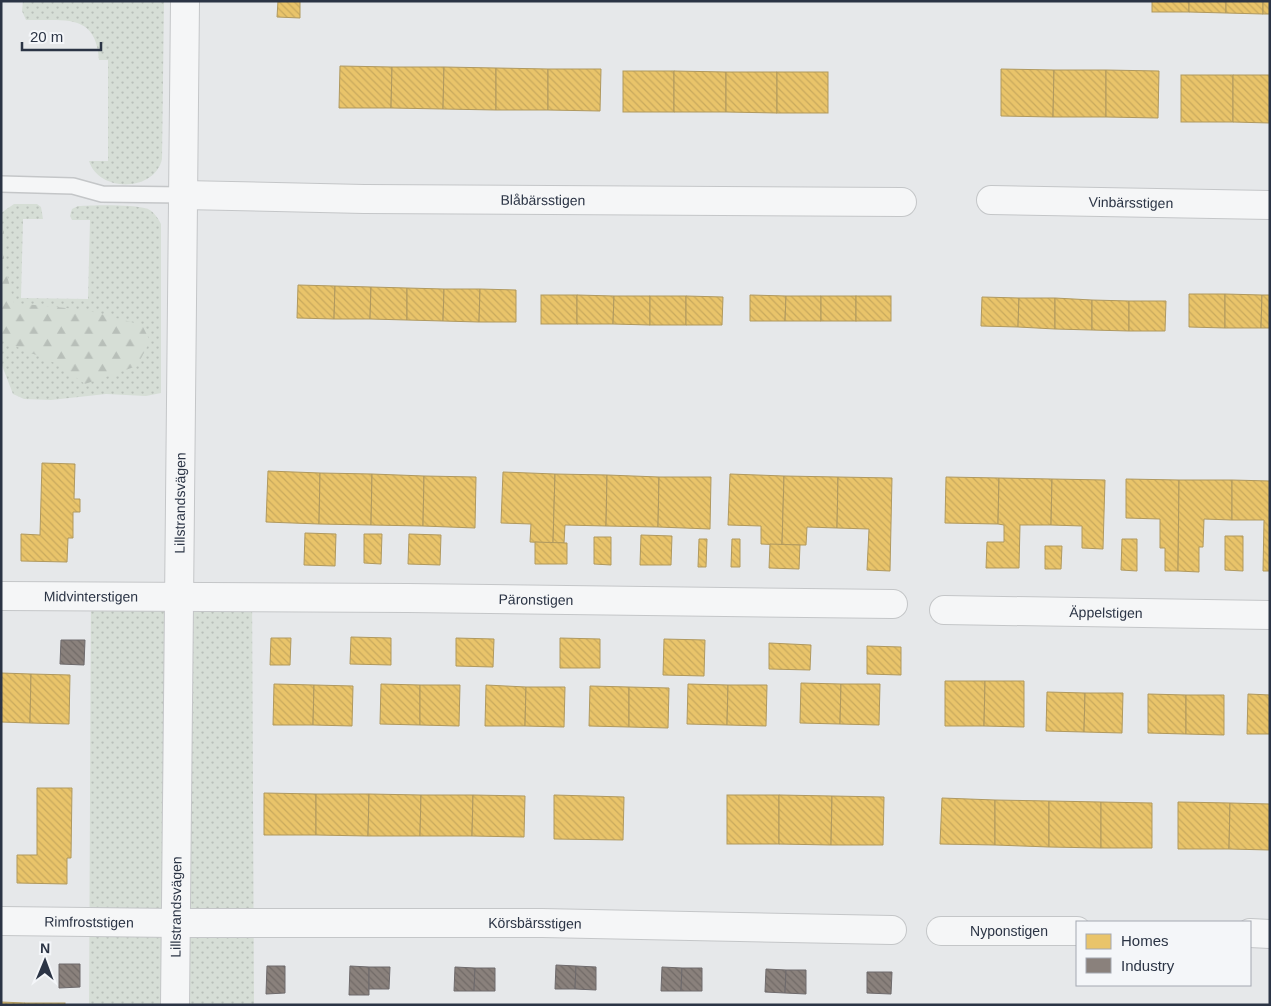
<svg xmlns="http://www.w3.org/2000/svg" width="1271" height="1006" viewBox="0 0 1271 1006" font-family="Helvetica,sans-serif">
  <defs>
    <pattern id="grass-dots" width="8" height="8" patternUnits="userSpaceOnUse" patternTransform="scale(1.25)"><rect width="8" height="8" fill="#d6ded6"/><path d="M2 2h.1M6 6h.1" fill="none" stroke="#b8bfb9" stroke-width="1.8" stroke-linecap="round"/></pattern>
    <pattern id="forest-firs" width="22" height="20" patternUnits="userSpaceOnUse" patternTransform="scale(1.25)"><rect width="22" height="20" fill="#d6ded6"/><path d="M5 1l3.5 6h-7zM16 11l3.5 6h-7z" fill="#b8bfb9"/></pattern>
    <pattern id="homes-back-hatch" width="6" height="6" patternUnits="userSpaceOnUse" patternTransform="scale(1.25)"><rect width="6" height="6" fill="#e9c46a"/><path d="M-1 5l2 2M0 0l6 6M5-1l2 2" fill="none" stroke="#c8a95d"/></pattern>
    <pattern id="industry-back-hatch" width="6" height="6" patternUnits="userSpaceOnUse" patternTransform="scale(1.25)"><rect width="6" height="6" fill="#8a817c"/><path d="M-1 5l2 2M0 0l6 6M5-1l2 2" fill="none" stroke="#716a67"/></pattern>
  </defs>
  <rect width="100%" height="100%" fill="#e6e8ea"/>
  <g fill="url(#grass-dots)">
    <path d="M23,1H164L162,159C155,192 99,193 89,161H108V60H99C96,12 64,21 26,20L22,11Z"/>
    <path d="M14,204H37L41,207L43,219H23L21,298L88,299L90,220H72L70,216L72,209L78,206C94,205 134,204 148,209C154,212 158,218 161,224V393L146,396L106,394L51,400L24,399L13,394L1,363V213Z"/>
    <polygon points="252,585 254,1005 89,1005 91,595"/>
  </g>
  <polygon fill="url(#forest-firs)" points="1,224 4,226 4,263 14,303 86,310 142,325 150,341 137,366 85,384 57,364 1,340"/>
  <g fill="url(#homes-back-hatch)" stroke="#b0995f">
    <polygon points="278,1 300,1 300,18 277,17"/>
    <rect x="1152" y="1" width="37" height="11"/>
    <polygon points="1189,1 1226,1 1226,13 1189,12"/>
    <polygon points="1226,1 1263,1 1263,14 1226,13"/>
    <rect x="1263" y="1" width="7" height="13"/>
    <polygon points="340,66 392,67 391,108 339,108"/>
    <polygon points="392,67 444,67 443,109 391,108"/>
    <polygon points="444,67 496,68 496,110 443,109"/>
    <polygon points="496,68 548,69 548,110 496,110"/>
    <polygon points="548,69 601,69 600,111 548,110"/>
    <polygon points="1001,69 1054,70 1053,117 1001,116"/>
    <polygon points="1054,70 1106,70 1106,117 1053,117"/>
    <polygon points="1106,70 1159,71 1158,118 1106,117"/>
    <rect x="623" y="71" width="51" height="41"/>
    <polygon points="674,71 726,72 726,112 674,112"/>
    <polygon points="726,72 777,72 777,113 726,112"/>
    <rect x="777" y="72" width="51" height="41"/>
    <rect x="1181" y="75" width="52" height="47"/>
    <polygon points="1233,75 1270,75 1270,123 1233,122"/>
    <polygon points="298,285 335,286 334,319 297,318"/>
    <polygon points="335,286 371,287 370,319 334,319"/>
    <polygon points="371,287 407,288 407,320 370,319"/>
    <polygon points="407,288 444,289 443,321 407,320"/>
    <polygon points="444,289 480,289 479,322 443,321"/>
    <polygon points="480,289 516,290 516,322 479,322"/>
    <polygon points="1189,294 1225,294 1225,328 1189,327"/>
    <polygon points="1225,294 1262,295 1261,328 1225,328"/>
    <rect x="541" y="295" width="36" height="29"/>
    <polygon points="577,295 614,296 613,324 577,324"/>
    <polygon points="750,295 786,296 785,321 750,321"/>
    <polygon points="1262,295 1270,295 1270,328 1261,328"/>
    <polygon points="614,296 650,296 650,325 613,324"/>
    <rect x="650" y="296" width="36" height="29"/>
    <polygon points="686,296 723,297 722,325 686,325"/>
    <polygon points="786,296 821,296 821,321 785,321"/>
    <rect x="821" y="296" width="35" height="25"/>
    <rect x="856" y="296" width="35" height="25"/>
    <polygon points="982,297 1019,298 1018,327 981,326"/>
    <polygon points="1019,298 1055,298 1055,329 1018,327"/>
    <polygon points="1055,298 1092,300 1092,330 1055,329"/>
    <polygon points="1092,300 1129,301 1129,331 1092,330"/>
    <polygon points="1129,301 1166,301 1165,331 1129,331"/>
    <polygon points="42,463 75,464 74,499 80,499 80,512 73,512 73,538 68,538 67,562 21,561 21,534 40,535"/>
    <polygon points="268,471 320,473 319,524 266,522"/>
    <polygon points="503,472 555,474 553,543 530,542 531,524 501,523"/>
    <polygon points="320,473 372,474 371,525 319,524"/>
    <polygon points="372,474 424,476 423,526 371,525"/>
    <polygon points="555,474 607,475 606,526 565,525 564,543 553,543"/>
    <polygon points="730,474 784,476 782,545 761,544 761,526 728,525"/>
    <polygon points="607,475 659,477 658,527 606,526"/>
    <polygon points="424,476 476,477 475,528 423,526"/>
    <polygon points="784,476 838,477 837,528 807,527 806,545 782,545"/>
    <polygon points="659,477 711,477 710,529 658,527"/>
    <polygon points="838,477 892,478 890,571 867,570 869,529 837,528"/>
    <polygon points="946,477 999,478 998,524 945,523"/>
    <polygon points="999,478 1052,479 1051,525 1020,525 1019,568 986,568 987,542 1004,542 1004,525 998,524"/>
    <polygon points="1052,479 1105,480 1103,549 1082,548 1082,526 1051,525"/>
    <polygon points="1126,479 1179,480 1178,571 1165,571 1165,548 1160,548 1160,519 1126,518"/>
    <polygon points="1179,480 1232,480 1232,520 1204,519 1203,547 1199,547 1199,572 1178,571"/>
    <polygon points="1232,480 1270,481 1270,571 1263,571 1264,520 1232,520"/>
    <polygon points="305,533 336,534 335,566 304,565"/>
    <polygon points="364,534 382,534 381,564 364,563"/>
    <polygon points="409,534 441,535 440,565 408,564"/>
    <polygon points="641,535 672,536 671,565 640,565"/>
    <polygon points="1225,536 1243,536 1243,571 1225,570"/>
    <polygon points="594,537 611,537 611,565 594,564"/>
    <polygon points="699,539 707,539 706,567 698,567"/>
    <polygon points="732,539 740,539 740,567 731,567"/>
    <polygon points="1122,539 1137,539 1137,571 1121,570"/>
    <polygon points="535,542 567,543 567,564 535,564"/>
    <polygon points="770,544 800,545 799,569 769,568"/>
    <polygon points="1045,546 1062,546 1061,569 1045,569"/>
    <polygon points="351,637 391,638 391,665 350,664"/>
    <polygon points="271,638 291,638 290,665 270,665"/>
    <polygon points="456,638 494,639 493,667 456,666"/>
    <polygon points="560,638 600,639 600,668 560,668"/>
    <polygon points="664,639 705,640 704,676 663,675"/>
    <polygon points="769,643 811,645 810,670 769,669"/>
    <polygon points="867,646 901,647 901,675 867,674"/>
    <polygon points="1,673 31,674 30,723 1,722"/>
    <polygon points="31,674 70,675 69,724 30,723"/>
    <polygon points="945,681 985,681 984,726 945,726"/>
    <polygon points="985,681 1024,681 1024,727 984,726"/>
    <polygon points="801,683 841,684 840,724 800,723"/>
    <polygon points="274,684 314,685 313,725 273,725"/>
    <polygon points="381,684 420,685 420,725 380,724"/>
    <polygon points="688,684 728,685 727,725 687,724"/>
    <polygon points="841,684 880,684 879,725 840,724"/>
    <polygon points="314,685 353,686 352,726 313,725"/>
    <polygon points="420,685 460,685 459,726 420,725"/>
    <polygon points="486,685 526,687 525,726 485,726"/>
    <polygon points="728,685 767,685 766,726 727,725"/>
    <polygon points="590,686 629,687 629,727 589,726"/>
    <polygon points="526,687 565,687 564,727 525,726"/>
    <polygon points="629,687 669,688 668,728 629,727"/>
    <polygon points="1047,692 1085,693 1084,732 1046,731"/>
    <polygon points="1085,693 1123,693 1122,733 1084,732"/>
    <polygon points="1148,694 1186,695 1186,734 1148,733"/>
    <polygon points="1248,694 1270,695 1270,734 1247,734"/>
    <polygon points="1186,695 1224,695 1224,735 1186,734"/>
    <polygon points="37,788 72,788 71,858 67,858 67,884 17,883 17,855 37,855"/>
    <polygon points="264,793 316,794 316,835 264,835"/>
    <polygon points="316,794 369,794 368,836 316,835"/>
    <polygon points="369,794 421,795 420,836 368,836"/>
    <polygon points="421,795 473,795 472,836 420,836"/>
    <polygon points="473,795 525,796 524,837 472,836"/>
    <polygon points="554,795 624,797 623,840 554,839"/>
    <rect x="727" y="795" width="52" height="49"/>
    <polygon points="779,795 832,796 831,845 779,844"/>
    <polygon points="832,796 884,797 883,845 831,845"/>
    <polygon points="942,798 995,800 995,845 940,844"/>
    <polygon points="995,800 1049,801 1049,847 995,845"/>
    <polygon points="1049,801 1101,802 1101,848 1049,847"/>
    <polygon points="1101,802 1152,803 1152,848 1101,848"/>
    <polygon points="1178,802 1230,803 1229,849 1178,849"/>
    <polygon points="1230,803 1270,804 1270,850 1229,849"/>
    <polygon points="1,1002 25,1003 25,1005 1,1005"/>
    <rect x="25" y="1003" width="40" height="2"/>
  </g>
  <g fill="url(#industry-back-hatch)" stroke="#6e6a6c">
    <polygon points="61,640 85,640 84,665 60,664"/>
    <polygon points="59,964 80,964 80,987 59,988"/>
    <polygon points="556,965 576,966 575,989 555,989"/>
    <polygon points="267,966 285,966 285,993 266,994"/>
    <polygon points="350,966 369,967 369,995 349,995"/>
    <polygon points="576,966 596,967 596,990 575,989"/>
    <polygon points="369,967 390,967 389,989 369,989"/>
    <polygon points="455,967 475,968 474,991 454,991"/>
    <polygon points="662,967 682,968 681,991 661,991"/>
    <polygon points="475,968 495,968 495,991 474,991"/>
    <polygon points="682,968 702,968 702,991 681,991"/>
    <polygon points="766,969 786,970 785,993 765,992"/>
    <polygon points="786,970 806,970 806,994 785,993"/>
    <polygon points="867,972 892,972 891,994 867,993"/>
  </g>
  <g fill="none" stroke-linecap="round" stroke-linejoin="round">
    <g stroke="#c4c6c8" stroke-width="18">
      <polyline id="lane" points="1,184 73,186 102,194 183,195"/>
    </g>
    <g stroke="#c4c6c8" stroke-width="30">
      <g id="street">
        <path id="s1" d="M183,195L364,199L902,202"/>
        <path id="s2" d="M991,200L1270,205"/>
        <path id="s3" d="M1,596L408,598L893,604"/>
        <path id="s4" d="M944,610L1270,615"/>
        <path id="s5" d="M1,921L176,923H542L892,930"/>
        <path id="s6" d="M941,931H1077"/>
        <polyline points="1250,933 1270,934"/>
        <path id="s7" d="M175,1005L185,1"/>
      </g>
    </g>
    <use href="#lane" stroke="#f5f6f7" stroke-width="15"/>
    <use href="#street" stroke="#f5f6f7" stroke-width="28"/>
  </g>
  <g text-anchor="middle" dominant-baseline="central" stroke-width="5" stroke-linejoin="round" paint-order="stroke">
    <g font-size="14" fill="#2b3445" stroke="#f4f6f9">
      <text stroke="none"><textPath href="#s1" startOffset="360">Blåbärsstigen</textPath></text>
      <text stroke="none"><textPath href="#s2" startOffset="140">Vinbärsstigen</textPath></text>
      <text stroke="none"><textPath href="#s7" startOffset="502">Lillstrandsvägen</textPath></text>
      <text stroke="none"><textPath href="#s3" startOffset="90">Midvinterstigen</textPath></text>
      <text stroke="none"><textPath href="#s3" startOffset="535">Päronstigen</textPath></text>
      <text stroke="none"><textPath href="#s4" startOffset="162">Äppelstigen</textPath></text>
      <text stroke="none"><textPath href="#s7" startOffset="98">Lillstrandsvägen</textPath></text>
      <text stroke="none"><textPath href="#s5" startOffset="88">Rimfroststigen</textPath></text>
      <text stroke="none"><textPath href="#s5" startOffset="534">Körsbärsstigen</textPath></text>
      <text stroke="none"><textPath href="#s6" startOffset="68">Nyponstigen</textPath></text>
    </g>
  </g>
  <rect width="1271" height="1006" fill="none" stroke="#2b3445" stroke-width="5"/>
  <rect x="1076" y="921" width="175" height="65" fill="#f4f6f9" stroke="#a4a8b1"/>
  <rect x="1086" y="934" width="25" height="15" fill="#e9c46a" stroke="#a4a8b1"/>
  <text x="1121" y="946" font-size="15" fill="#2b3445">Homes</text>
  <rect x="1086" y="958" width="25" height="15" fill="#8a817c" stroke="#a4a8b1"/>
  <text x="1121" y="971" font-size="15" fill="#2b3445">Industry</text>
  <g transform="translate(45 961) rotate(1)" stroke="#f4f6f9" stroke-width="4" paint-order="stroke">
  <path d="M0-4L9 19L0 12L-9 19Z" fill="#2b3445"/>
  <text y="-8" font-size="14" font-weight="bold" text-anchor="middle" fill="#2b3445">N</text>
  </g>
  <path d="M22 42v8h79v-8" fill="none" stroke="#2b3445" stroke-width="2.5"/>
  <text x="30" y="42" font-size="15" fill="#2b3445" stroke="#f4f6f9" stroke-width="4" paint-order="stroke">20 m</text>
</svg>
